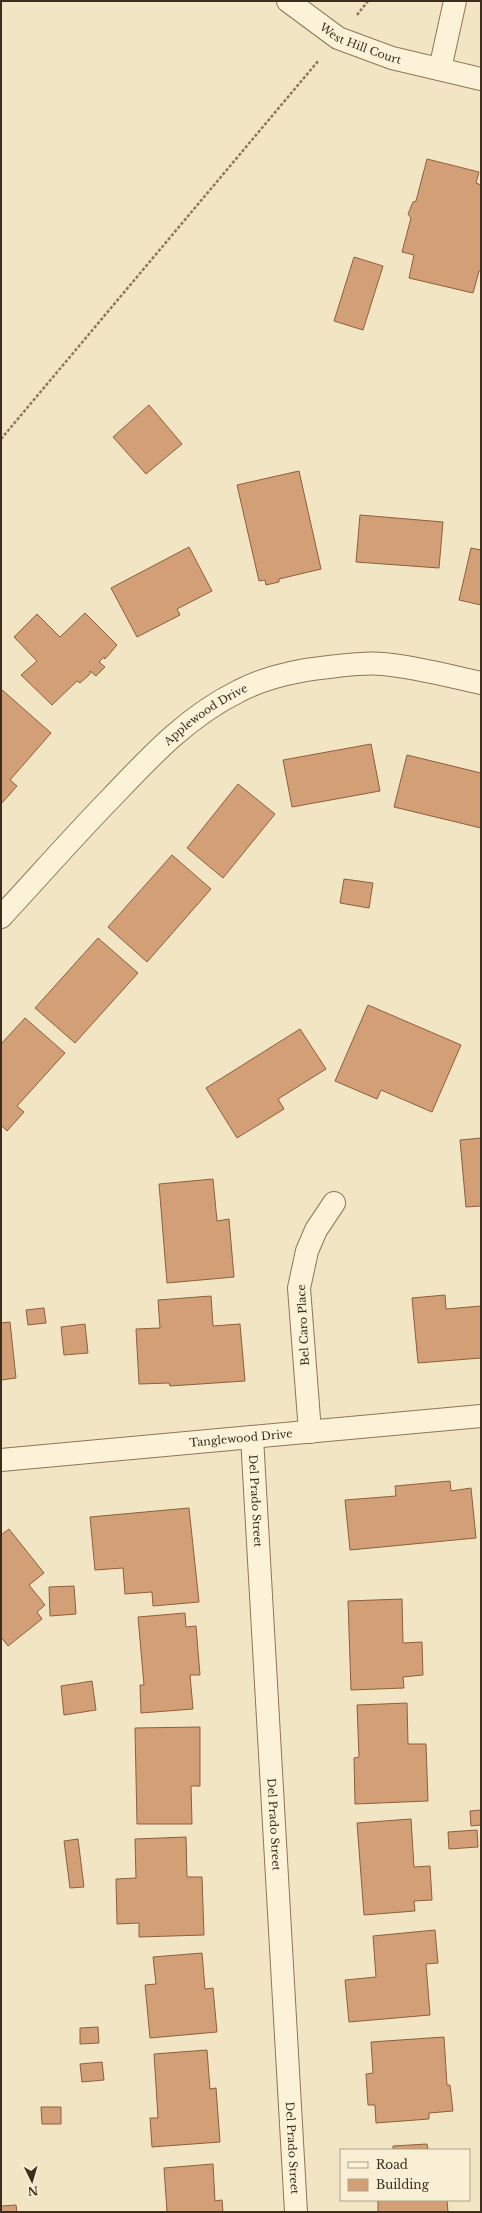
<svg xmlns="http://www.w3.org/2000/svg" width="482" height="2213" viewBox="0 0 482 2213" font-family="'Libre Baskerville',serif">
  <rect width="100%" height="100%" fill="#f1e5c4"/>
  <g fill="#d29f77" stroke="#8f5f3d">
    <polygon points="427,159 479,172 476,183 481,185 481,271 479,271 473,293 409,278 414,255 402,252 411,218 408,214 413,202 416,201"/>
    <polygon points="354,257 383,266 363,330 334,321"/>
    <polygon points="149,405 182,444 146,474 113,437"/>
    <polygon points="299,471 321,569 279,579 279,582 266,585 265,580 259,581 237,485"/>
    <polygon points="360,515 443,522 439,568 356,562"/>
    <polygon points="189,547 212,591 177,609 180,615 137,637 111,588"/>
    <polygon points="471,548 481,550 481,605 459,600"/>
    <polygon points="85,613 117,645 105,659 104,657 99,662 105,667 96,676 90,671 90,674 80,683 77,681 52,705 21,675 37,661 14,637 37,614 60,637"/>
    <polygon points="1,689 51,733 10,780 17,786 1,804"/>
    <polygon points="371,744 380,791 292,807 283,760"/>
    <polygon points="407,755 481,773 481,828 394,807"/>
    <polygon points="238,784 275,814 223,878 187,848"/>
    <polygon points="172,855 211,889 147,962 108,927"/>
    <polygon points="344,879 373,883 369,908 340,903"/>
    <polygon points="98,938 138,973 75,1043 35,1008"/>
    <polygon points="368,1005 461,1045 432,1112 381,1090 377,1099 335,1081"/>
    <polygon points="25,1018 65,1053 17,1106 24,1112 7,1131 1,1125 1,1044"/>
    <polygon points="300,1029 326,1069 278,1099 284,1109 237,1138 206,1088"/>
    <polygon points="481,1138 481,1206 466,1207 460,1140"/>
    <polygon points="213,1179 217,1221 229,1219 234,1277 167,1283 159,1184"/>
    <polygon points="445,1295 446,1309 481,1306 481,1362 481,1358 418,1363 412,1298"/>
    <polygon points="211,1296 213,1326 240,1324 245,1381 170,1386 169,1383 139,1384 136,1329 160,1328 158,1300"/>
    <polygon points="44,1308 46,1323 28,1325 26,1310"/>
    <polygon points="10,1322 16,1378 1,1380 1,1323"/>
    <polygon points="85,1324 88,1353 64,1355 61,1327"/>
    <polygon points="450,1481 451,1491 471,1488 476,1538 350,1550 345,1500 396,1496 395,1486"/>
    <polygon points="189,1508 199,1602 153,1606 152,1592 125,1594 123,1568 95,1570 90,1517"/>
    <polygon points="9,1529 44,1573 29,1585 45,1605 37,1612 42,1619 8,1646 1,1637 1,1535"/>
    <polygon points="74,1586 76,1614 50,1616 49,1587"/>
    <polygon points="402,1599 403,1643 422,1642 423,1675 403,1677 404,1688 351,1690 348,1601"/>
    <polygon points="185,1613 186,1627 196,1626 200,1675 190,1675 193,1709 141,1713 140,1685 144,1685 138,1617"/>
    <polygon points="92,1681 96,1710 64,1715 61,1686"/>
    <polygon points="407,1703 408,1744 426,1744 428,1801 355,1804 354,1758 359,1757 357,1705"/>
    <polygon points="200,1727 200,1786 191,1786 192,1824 137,1824 135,1728"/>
    <polygon points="481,1810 481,1825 471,1826 470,1811"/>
    <polygon points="411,1819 414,1867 430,1866 432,1900 414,1901 415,1911 364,1915 357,1823"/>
    <polygon points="477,1830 478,1847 449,1849 448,1832"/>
    <polygon points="186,1837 187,1877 202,1877 204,1935 139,1937 139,1923 117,1924 116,1879 136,1878 135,1839"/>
    <polygon points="78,1839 84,1887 70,1888 64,1841"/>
    <polygon points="435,1930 438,1963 426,1964 430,2015 349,2022 345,1980 376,1977 373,1936"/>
    <polygon points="202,1953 205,1989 213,1988 217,2032 150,2038 145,1985 156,1984 153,1957"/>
    <polygon points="98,2027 99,2043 80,2044 80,2028"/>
    <polygon points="444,2037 447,2085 450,2085 453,2111 429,2113 429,2119 376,2123 375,2105 368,2105 366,2074 373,2073 371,2042"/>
    <polygon points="207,2050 210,2089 216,2088 220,2142 152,2147 150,2118 158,2118 154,2054"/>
    <polygon points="102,2062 104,2080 82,2082 80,2064"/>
    <polygon points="41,2107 61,2107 61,2124 42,2124"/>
    <polygon points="427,2144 428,2150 393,2150 393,2146"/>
    <polygon points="213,2164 215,2201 222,2200 223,2212 167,2212 164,2168"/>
    <polygon points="378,2200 447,2200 448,2212 378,2212"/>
    <polygon points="16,2205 17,2212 1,2212 1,2206"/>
  </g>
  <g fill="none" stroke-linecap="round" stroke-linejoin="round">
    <g stroke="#8e7659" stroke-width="24">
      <g id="street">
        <path id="s1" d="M288,1L338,38L392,58L481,79"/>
        <polyline points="440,69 455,1"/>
        <path id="s2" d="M1,917C38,877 74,836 112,797C151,756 188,716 239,691C266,677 299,670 329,667C347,665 365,662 383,664C416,667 449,676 481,683"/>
        <polyline points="310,1432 299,1288 307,1251 316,1230 334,1203"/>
        <path id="s3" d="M252,1437L296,2212"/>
        <path id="s4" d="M1,1460L481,1416"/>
      </g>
    </g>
    <g stroke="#8e7659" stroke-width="2.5" stroke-dasharray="3 2" stroke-linecap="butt">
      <polyline points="357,15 368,1"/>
      <polyline points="1,439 319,60"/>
    </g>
    <use href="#street" stroke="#fbf2d8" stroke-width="22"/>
  </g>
  <g text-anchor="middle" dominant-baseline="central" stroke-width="3.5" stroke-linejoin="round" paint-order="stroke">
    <g font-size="11" fill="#3d2d1e" stroke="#f8efd4">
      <text stroke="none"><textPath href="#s1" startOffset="85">West Hill Court</textPath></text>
      <text stroke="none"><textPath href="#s2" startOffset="289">Applewood Drive</textPath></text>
      <text transform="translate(303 1325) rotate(-93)">Bel Caro Place</text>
      <text stroke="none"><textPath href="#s4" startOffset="241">Tanglewood Drive</textPath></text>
      <text stroke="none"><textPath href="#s3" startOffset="64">Del Prado Street</textPath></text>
      <text stroke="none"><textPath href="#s3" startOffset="388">Del Prado Street</textPath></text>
      <text stroke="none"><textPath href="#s3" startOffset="712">Del Prado Street</textPath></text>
    </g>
  </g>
  <rect width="482" height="2213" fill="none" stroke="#3d2d1e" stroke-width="4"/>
  <rect x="340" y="2149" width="130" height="52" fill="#f8efd4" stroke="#ada18b"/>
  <rect x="348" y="2162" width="20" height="6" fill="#fbf2d8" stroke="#ada18b"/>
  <text x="376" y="2169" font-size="12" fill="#3d2d1e">Road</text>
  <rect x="348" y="2179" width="20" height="12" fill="#d29f77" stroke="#ada18b"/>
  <text x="376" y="2189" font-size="12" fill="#3d2d1e">Building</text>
  <g transform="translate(32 2181) rotate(175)" stroke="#f8efd4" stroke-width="3" paint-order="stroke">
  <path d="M0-3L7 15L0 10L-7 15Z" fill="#3d2d1e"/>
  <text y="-6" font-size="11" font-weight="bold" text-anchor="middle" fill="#3d2d1e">N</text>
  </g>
</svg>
